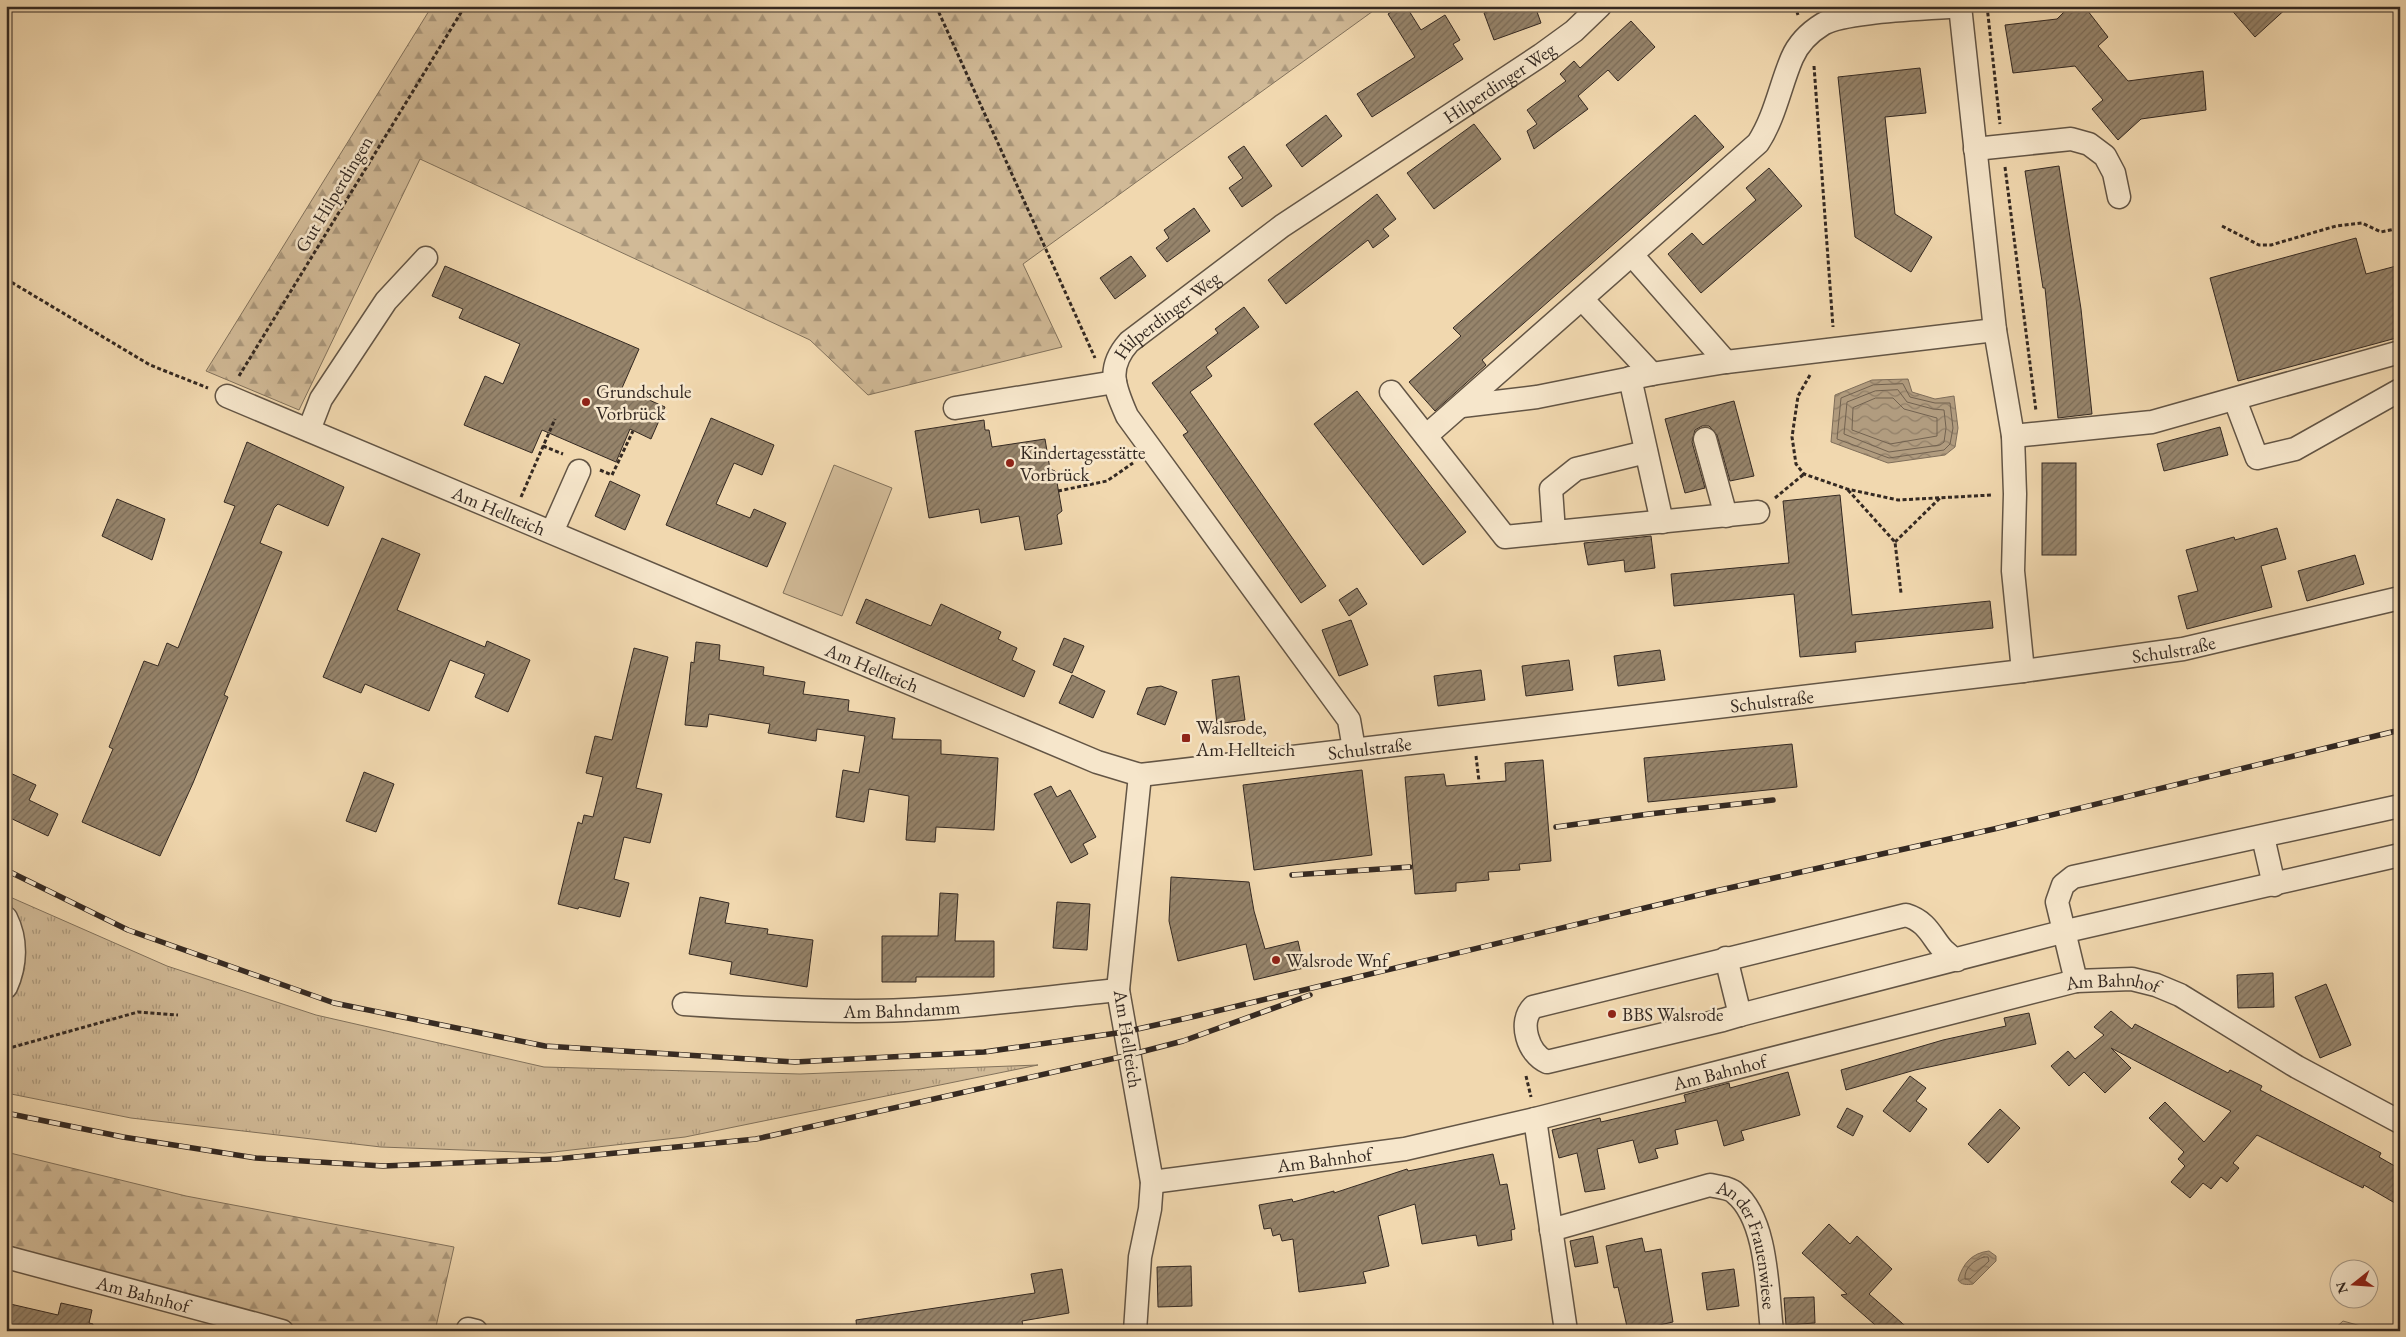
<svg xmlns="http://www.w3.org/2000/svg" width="2406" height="1337" viewBox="0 0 2406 1337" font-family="'EB Garamond',serif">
  <defs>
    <pattern id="grass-tufts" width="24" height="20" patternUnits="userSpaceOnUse" patternTransform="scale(1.25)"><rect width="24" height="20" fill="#d1ba97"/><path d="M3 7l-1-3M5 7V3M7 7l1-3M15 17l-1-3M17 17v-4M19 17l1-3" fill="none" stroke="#aa977b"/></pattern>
    <pattern id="forest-firs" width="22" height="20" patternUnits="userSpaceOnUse" patternTransform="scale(1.25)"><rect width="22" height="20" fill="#d1ba97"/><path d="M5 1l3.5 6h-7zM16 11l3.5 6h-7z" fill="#aa977b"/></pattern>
    <pattern id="water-waves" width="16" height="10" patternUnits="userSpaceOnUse" patternTransform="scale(1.25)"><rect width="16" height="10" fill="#b19c7f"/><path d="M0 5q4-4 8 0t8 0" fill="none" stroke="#917f68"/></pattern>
    <pattern id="building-hatch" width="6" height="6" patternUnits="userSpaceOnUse" patternTransform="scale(1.25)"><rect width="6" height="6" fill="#96846b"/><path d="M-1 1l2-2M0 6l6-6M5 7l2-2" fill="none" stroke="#7b6c58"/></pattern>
  </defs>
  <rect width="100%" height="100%" fill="#f1d8af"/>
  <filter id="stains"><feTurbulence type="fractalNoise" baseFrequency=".004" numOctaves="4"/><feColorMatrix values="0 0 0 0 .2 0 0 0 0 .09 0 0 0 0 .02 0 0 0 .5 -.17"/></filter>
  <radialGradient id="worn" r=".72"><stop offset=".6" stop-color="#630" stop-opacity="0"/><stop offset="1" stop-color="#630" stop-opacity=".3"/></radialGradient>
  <polygon fill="url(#grass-tufts)" stroke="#82725c" points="10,897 167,966 316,1015 544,1067 800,1074 1038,1065 685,1137 545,1153 381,1147 131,1118 6,1093 6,1009 24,961"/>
  <g fill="url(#forest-firs)" stroke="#82725c">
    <polygon points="432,6 1380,6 1023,264 1062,347 868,395 810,340 420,159 299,410 206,371"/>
    <polygon points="6,1152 186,1196 454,1247 435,1331 308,1331 6,1245"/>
    <polygon points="2343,1321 2379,1331 2332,1331"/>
  </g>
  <polygon fill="#d1ba97" stroke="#82725c" points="834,465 892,488 842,616 783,593"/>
  <g fill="url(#water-waves)" stroke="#7f6e5a">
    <polygon points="1908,379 1912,392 1935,399 1954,396 1958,428 1955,447 1945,455 1888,463 1831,442 1835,395 1872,380"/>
    <path d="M1989,1251L1996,1256V1261L1973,1284C1967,1285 1961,1285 1958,1280C1963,1263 1972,1253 1989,1251Z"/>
  </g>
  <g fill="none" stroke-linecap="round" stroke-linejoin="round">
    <g stroke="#726250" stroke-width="1">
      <polygon points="1903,384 1910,397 1935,403 1950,403 1953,428 1950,444 1944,450 1889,458 1837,439 1841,398 1873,385"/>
      <polygon points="1898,390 1907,402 1933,409 1944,410 1946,428 1944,442 1940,445 1889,452 1844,434 1847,402 1875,391"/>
      <polygon points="1876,398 1893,398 1904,409 1937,418 1937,436 1890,444 1852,430 1853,408"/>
      <path d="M1984,1257H1988L1989,1261L1970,1279H1965C1964,1268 1974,1260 1984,1257Z"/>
    </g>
  </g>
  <g fill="url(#building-hatch)" stroke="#342922">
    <polygon points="1400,6 1406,6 1421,30 1445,15 1460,40 1453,44 1463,59 1372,117 1357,94 1415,57 1388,14"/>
    <polygon points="1502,6 1535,6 1541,23 1494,40 1484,13"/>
    <polygon points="2070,6 2084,6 2108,37 2098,46 2128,81 2203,71 2206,110 2141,119 2118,140 2092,109 2103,100 2075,66 2013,73 2005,25 2057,19"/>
    <polygon points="2228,6 2289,6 2255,37"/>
    <polygon points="1631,21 1655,47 1618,81 1608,70 1578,96 1588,109 1534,149 1527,131 1537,124 1527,110 1566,81 1560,74 1574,61 1580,68"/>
    <polygon points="1920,68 1926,113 1885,117 1895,214 1932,237 1911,272 1855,237 1838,77"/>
    <polygon points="1326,115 1342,136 1302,167 1286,145"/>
    <polygon points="1695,115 1724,147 1482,360 1486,365 1435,411 1409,382 1461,336 1453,328"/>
    <polygon points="1474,124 1501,159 1434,209 1407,173"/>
    <polygon points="1244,146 1272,186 1242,207 1229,188 1243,178 1228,157"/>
    <polygon points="2059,166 2081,309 2092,414 2058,418 2045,288 2043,288 2025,171"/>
    <polygon points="1769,168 1802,206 1701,293 1668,254 1692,233 1703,245 1756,200 1746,188"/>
    <polygon points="1377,194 1396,219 1383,229 1389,236 1373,248 1368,240 1286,304 1268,280"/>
    <polygon points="1194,208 1210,231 1167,262 1156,248 1169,238 1164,230"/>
    <polygon points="2356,238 2366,274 2400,265 2400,337 2238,381 2210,278"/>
    <polygon points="1131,256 1146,276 1115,299 1100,278"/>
    <polygon points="445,266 639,349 622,388 665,407 651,439 630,429 616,462 542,430 532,453 464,425 485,376 503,384 520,344 459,318 463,309 432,296"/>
    <polygon points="1244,307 1259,327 1206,367 1212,376 1190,392 1326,586 1301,603 1183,435 1188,432 1152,383 1218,333 1215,329"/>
    <polygon points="1357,391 1466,532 1423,565 1314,424"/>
    <polygon points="1734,401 1754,476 1730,481 1717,435 1709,426 1702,426 1695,430 1692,442 1705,488 1685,493 1665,419"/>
    <polygon points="711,418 774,445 762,475 734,463 716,504 750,518 754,509 786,523 767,567 666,525"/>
    <polygon points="984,420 985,430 989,430 992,447 1045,439 1050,469 1055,471 1062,511 1057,515 1062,544 1025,550 1019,516 981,523 979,509 929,518 915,431"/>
    <polygon points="2220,427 2228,455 2164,471 2157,444"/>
    <polygon points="247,442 344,487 328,526 278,504 274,508 260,543 282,552 224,695 228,697 193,783 160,856 82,822 113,749 109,747 144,661 158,666 167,643 178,648 235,506 224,502"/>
    <rect x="2042" y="463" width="34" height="92"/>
    <polygon points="610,481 640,495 625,530 595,516"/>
    <polygon points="1840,495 1852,615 1990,601 1993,628 1855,642 1856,652 1800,657 1794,594 1674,606 1671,574 1789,563 1783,501"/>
    <polygon points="117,499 165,519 152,560 102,536"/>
    <polygon points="2277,528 2286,559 2261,566 2272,607 2187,629 2178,596 2198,591 2186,550 2234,537 2235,540"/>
    <polygon points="1651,536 1655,568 1625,572 1624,560 1588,565 1584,543"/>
    <polygon points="382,538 420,554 397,610 485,647 487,641 530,660 508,712 475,697 485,674 450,660 429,711 365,684 361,693 323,677"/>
    <polygon points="2355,555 2364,584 2307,601 2298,571"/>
    <polygon points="1357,588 1367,604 1349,616 1339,600"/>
    <polygon points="866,599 931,626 941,604 1001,632 998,639 1017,648 1012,660 1035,671 1024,697 856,623"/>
    <polygon points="1351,620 1368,665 1339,676 1322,630"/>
    <polygon points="1064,638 1084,646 1072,673 1053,665"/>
    <polygon points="696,642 720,645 719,660 764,667 763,675 805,682 803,694 849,700 848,711 895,718 892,739 941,740 941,754 998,758 994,830 936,827 935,842 906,840 909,796 869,789 864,822 836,817 843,770 859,773 865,736 817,729 816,741 768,733 770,724 709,714 707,727 685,725 691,662 694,663"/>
    <polygon points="634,648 668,657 636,788 662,794 650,843 624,837 614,879 629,883 620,917 579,907 578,909 558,904 578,822 582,824 584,815 593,817 603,777 586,773 595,736 612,740"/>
    <polygon points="1660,650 1665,680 1618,686 1614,656"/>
    <polygon points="1569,660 1573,690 1526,696 1522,666"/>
    <polygon points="1481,670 1485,700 1438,706 1434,676"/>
    <polygon points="1072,675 1105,691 1093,718 1059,703"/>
    <polygon points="1239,676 1245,720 1217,724 1212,680"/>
    <polygon points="1161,686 1177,692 1165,725 1137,714 1147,688"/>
    <polygon points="1792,744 1797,787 1648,802 1644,758"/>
    <polygon points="1543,760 1551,861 1519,864 1520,870 1488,872 1489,880 1456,883 1456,891 1415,894 1405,777 1444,774 1446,786 1506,781 1505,763"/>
    <polygon points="1362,770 1372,855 1254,870 1243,785"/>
    <polygon points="6,771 36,785 29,800 58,814 48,836 6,816"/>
    <polygon points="364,772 394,784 376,832 346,821"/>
    <polygon points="1051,786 1057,797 1070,790 1096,837 1083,844 1088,854 1071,863 1034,794"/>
    <polygon points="1171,877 1249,882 1254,911 1265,949 1298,941 1304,968 1254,980 1246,944 1178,961 1169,921"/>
    <polygon points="940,893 958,894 955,941 994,941 994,977 916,977 916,982 882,982 882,936 938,936"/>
    <polygon points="700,897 729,903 725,923 768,929 767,934 813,940 807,987 730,974 732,962 689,954"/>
    <polygon points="1057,902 1090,904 1087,950 1053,948"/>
    <polygon points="2273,973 2274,1007 2238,1008 2237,975"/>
    <polygon points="2326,984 2351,1045 2320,1058 2295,997"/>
    <polygon points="2111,1011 2132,1029 2135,1024 2228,1073 2230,1070 2262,1086 2260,1090 2381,1153 2379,1157 2400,1169 2400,1206 2364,1185 2363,1188 2257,1135 2233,1163 2239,1168 2227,1182 2221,1177 2211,1189 2203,1183 2190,1198 2171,1182 2185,1166 2178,1159 2184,1152 2149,1118 2165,1102 2204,1142 2231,1111 2111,1048 2131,1068 2105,1093 2084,1072 2069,1086 2051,1066 2068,1051 2075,1059 2104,1035 2094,1027"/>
    <polygon points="2029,1013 2036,1044 1915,1070 1846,1090 1841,1070 1943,1040 2006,1026 2004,1018"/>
    <polygon points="1788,1072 1800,1115 1741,1131 1744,1140 1724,1146 1717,1120 1675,1130 1678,1144 1655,1149 1658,1158 1639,1163 1633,1140 1597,1149 1605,1189 1585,1192 1577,1153 1559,1158 1552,1130 1600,1118 1601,1122 1686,1102 1684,1095 1729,1083 1730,1088"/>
    <polygon points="1910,1076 1926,1088 1916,1101 1927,1109 1910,1132 1883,1111"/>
    <polygon points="1847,1108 1863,1116 1853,1136 1837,1127"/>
    <polygon points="2000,1109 2020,1128 1988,1163 1968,1144"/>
    <polygon points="1493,1154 1500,1185 1507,1184 1515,1229 1511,1230 1512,1240 1478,1246 1476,1235 1422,1244 1415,1204 1378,1216 1389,1266 1363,1272 1366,1283 1299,1292 1293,1239 1282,1241 1280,1234 1273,1236 1271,1228 1264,1229 1259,1205 1292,1199 1293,1202 1334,1191 1334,1193 1407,1169 1408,1171"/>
    <polygon points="1829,1224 1850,1244 1857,1236 1892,1269 1869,1294 1911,1331 1882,1331 1841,1295 1847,1294 1802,1253"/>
    <polygon points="1593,1236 1598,1263 1575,1267 1570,1241"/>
    <polygon points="1642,1238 1645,1252 1661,1249 1673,1322 1646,1328 1646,1331 1628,1331 1618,1287 1614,1288 1606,1246"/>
    <polygon points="1191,1266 1192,1306 1158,1307 1157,1267"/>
    <polygon points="1062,1269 1069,1313 1022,1321 1024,1331 857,1331 856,1320 1035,1293 1031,1274"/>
    <polygon points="1734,1269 1739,1306 1707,1310 1702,1273"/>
    <polygon points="1814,1297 1815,1323 1786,1325 1784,1298"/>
    <polygon points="6,1303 58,1315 61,1303 92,1310 89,1323 93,1324 92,1331 6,1331"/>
  </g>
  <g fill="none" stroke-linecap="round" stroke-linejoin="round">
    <g stroke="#635545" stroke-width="25">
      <g id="minor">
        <polyline points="1960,6 1995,330 2013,436 2015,494 2013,571 2023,671"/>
        <polyline points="1975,149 2071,139 2089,144 2105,156 2114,173 2119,197"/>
        <polyline points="1632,255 1726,362"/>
        <polyline points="1582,299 1652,374"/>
        <polyline points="1630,378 1662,522"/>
        <polyline points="1391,392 1505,537 1758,512"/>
        <path id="s1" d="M227,396L1097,762L1140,775L2023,671L2183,649L2400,598"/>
        <polyline points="2235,400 2257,458 2295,449 2400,390"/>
        <polyline points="1462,406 1537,397 1652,374 1726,362 1995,330"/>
        <polyline points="955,408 1115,382"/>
        <polyline points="309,430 321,399 386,301 426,258"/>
        <path d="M1426,436L1758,143C1775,117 1780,86 1792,58C1798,44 1810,32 1823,24C1845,11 1930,9 1959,6"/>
        <polyline points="2013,436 2152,422 2400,352"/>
        <polyline points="1705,439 1726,516"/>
        <polyline points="552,532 579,471"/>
        <polyline points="1554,532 1551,489 1576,469 1646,452"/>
        <path id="s2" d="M1354,749L1349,720L1127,416C1114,386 1106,368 1129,342L1282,226L1541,55L1574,31L1600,6"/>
        <polyline points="2263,837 2274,885"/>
        <path d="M6,918C17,940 16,965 6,987"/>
        <polyline points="1726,958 1740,1015"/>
        <path d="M1957,960C1932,948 1935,924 1906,915L1533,1007C1518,1022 1528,1054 1547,1062L1723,1020L1740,1015L2062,932L2400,855"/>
        <polyline points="2076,981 2057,902 2063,885 2073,877 2400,806"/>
        <path id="s3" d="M684,1004C757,1009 831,1013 905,1010C976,1007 1047,997 1118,990"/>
        <polyline points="1535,1119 1566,1331"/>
        <path id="s4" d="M1152,1182L1405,1149L1535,1119L2076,981L2132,979L2156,985L2180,995L2297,1067L2400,1122"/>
        <path id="s5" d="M1551,1230L1710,1185C1718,1187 1730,1188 1735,1193C1768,1220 1767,1291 1772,1331"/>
        <path id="s6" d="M6,1257L282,1331"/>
        <polyline points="468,1331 468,1329 476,1331"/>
        <polyline points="1135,1331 1140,1257 1150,1209 1152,1182 1118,990 1140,775"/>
      </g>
    </g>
    <g stroke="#342922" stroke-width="3" stroke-dasharray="4 2.5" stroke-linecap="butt">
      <polyline points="936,6 1095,358"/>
      <polyline points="1795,6 1798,15"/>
      <polyline points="1987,6 2000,124"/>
      <polyline points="1814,66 1833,327"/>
      <polyline points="2005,167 2036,411"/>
      <polyline points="2222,226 2259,245 2271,245 2336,226 2362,223 2381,232 2400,228"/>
      <polyline points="6,279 150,365 208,388"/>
      <polyline points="1810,375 1798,396 1792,437 1796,464 1804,474 1847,489 1898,500 1992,495"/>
      <polyline points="239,376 465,6"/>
      <polyline points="543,446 563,454"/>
      <polyline points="600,470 612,475 633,431"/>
      <polyline points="1848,490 1895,542 1901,593"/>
      <polyline points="1058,491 1107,481 1133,463"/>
      <polyline points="521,497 555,419"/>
      <polyline points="1775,498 1804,474"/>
      <polyline points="1895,542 1941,497"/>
      <polyline points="1476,756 1479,781"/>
      <polyline points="6,1049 138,1012 178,1015"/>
      <polyline points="1526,1076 1531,1097"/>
    </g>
    <use href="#minor" stroke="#f6e6cb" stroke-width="22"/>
    <g stroke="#342922" stroke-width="5.5">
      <g id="rail">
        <polyline points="1556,827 1649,814 1773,800"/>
        <polyline points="6,870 128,930 334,1003 545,1046 795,1062 984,1052 1124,1032 1196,1016 1711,892 1994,829 2400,730"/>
        <polyline points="1292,875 1410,867"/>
        <polyline points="6,1113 123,1137 256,1158 383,1166 556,1159 756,1139 1129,1055 1183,1041 1310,995"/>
      </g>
    </g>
    <use href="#rail" stroke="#f6e6cb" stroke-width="4" stroke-dasharray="11" stroke-linecap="butt"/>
  </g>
  <g fill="#8f2418" stroke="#f6e6cb" stroke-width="2">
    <circle cx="586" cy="402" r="5"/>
    <circle cx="1010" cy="463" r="5"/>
    <rect x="1181" y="733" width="10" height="10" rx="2.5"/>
    <circle cx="1276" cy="960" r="5"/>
    <circle cx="1612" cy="1014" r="5"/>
  </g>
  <g text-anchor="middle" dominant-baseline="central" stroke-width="5" stroke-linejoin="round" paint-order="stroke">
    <g font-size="19" fill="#342922" stroke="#f6e6cb">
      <text stroke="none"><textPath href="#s2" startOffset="938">Hilperdinger Weg</textPath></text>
      <text transform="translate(334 194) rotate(-59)">Gut Hilperdingen</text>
      <text stroke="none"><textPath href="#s2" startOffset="532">Hilperdinger Weg</textPath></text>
      <text stroke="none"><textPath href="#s1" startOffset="295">Am Hellteich</textPath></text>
      <text stroke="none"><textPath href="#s1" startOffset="2030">Schulstraße</textPath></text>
      <text stroke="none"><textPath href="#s1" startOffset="700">Am Hellteich</textPath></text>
      <text stroke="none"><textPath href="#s1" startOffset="1625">Schulstraße</textPath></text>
      <text stroke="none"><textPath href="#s1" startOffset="1220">Schulstraße</textPath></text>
      <text stroke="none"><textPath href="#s4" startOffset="984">Am Bahnhof</textPath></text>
      <text stroke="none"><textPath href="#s3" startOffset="218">Am Bahndamm</textPath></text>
      <text transform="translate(1128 1039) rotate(81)">Am Hellteich</text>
      <text stroke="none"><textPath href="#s4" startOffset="579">Am Bahnhof</textPath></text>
      <text stroke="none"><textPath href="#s4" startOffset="174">Am Bahnhof</textPath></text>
      <text stroke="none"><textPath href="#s5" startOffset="244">An der Frauenwiese</textPath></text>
      <text stroke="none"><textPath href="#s6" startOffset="142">Am Bahnhof</textPath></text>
    </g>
    <g font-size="19" fill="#342922" stroke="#f6e6cb" text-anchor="start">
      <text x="596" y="391">Grundschule<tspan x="596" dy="22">Vorbrück</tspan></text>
      <text x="1020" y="452">Kindertagesstätte<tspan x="1020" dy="22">Vorbrück</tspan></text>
      <text x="1196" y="727">Walsrode,<tspan x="1196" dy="22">Am Hellteich</tspan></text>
      <text x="1286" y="960">Walsrode Wnf</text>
      <text x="1622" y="1014">BBS Walsrode</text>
    </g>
  </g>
  <rect width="2406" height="1337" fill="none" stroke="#f1d8af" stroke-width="25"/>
  <rect x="8" y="8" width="2391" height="1322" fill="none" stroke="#342922" stroke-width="2.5"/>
  <rect x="12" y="12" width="2381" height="1312" fill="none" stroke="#342922"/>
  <g transform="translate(2354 1284) rotate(253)"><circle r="24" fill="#f6e6cb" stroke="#a89a87"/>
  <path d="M0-4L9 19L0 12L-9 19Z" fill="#8f2418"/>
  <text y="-8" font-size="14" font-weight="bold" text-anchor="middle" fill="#342922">N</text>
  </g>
  <rect width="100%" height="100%" filter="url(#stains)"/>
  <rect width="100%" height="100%" fill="url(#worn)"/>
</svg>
